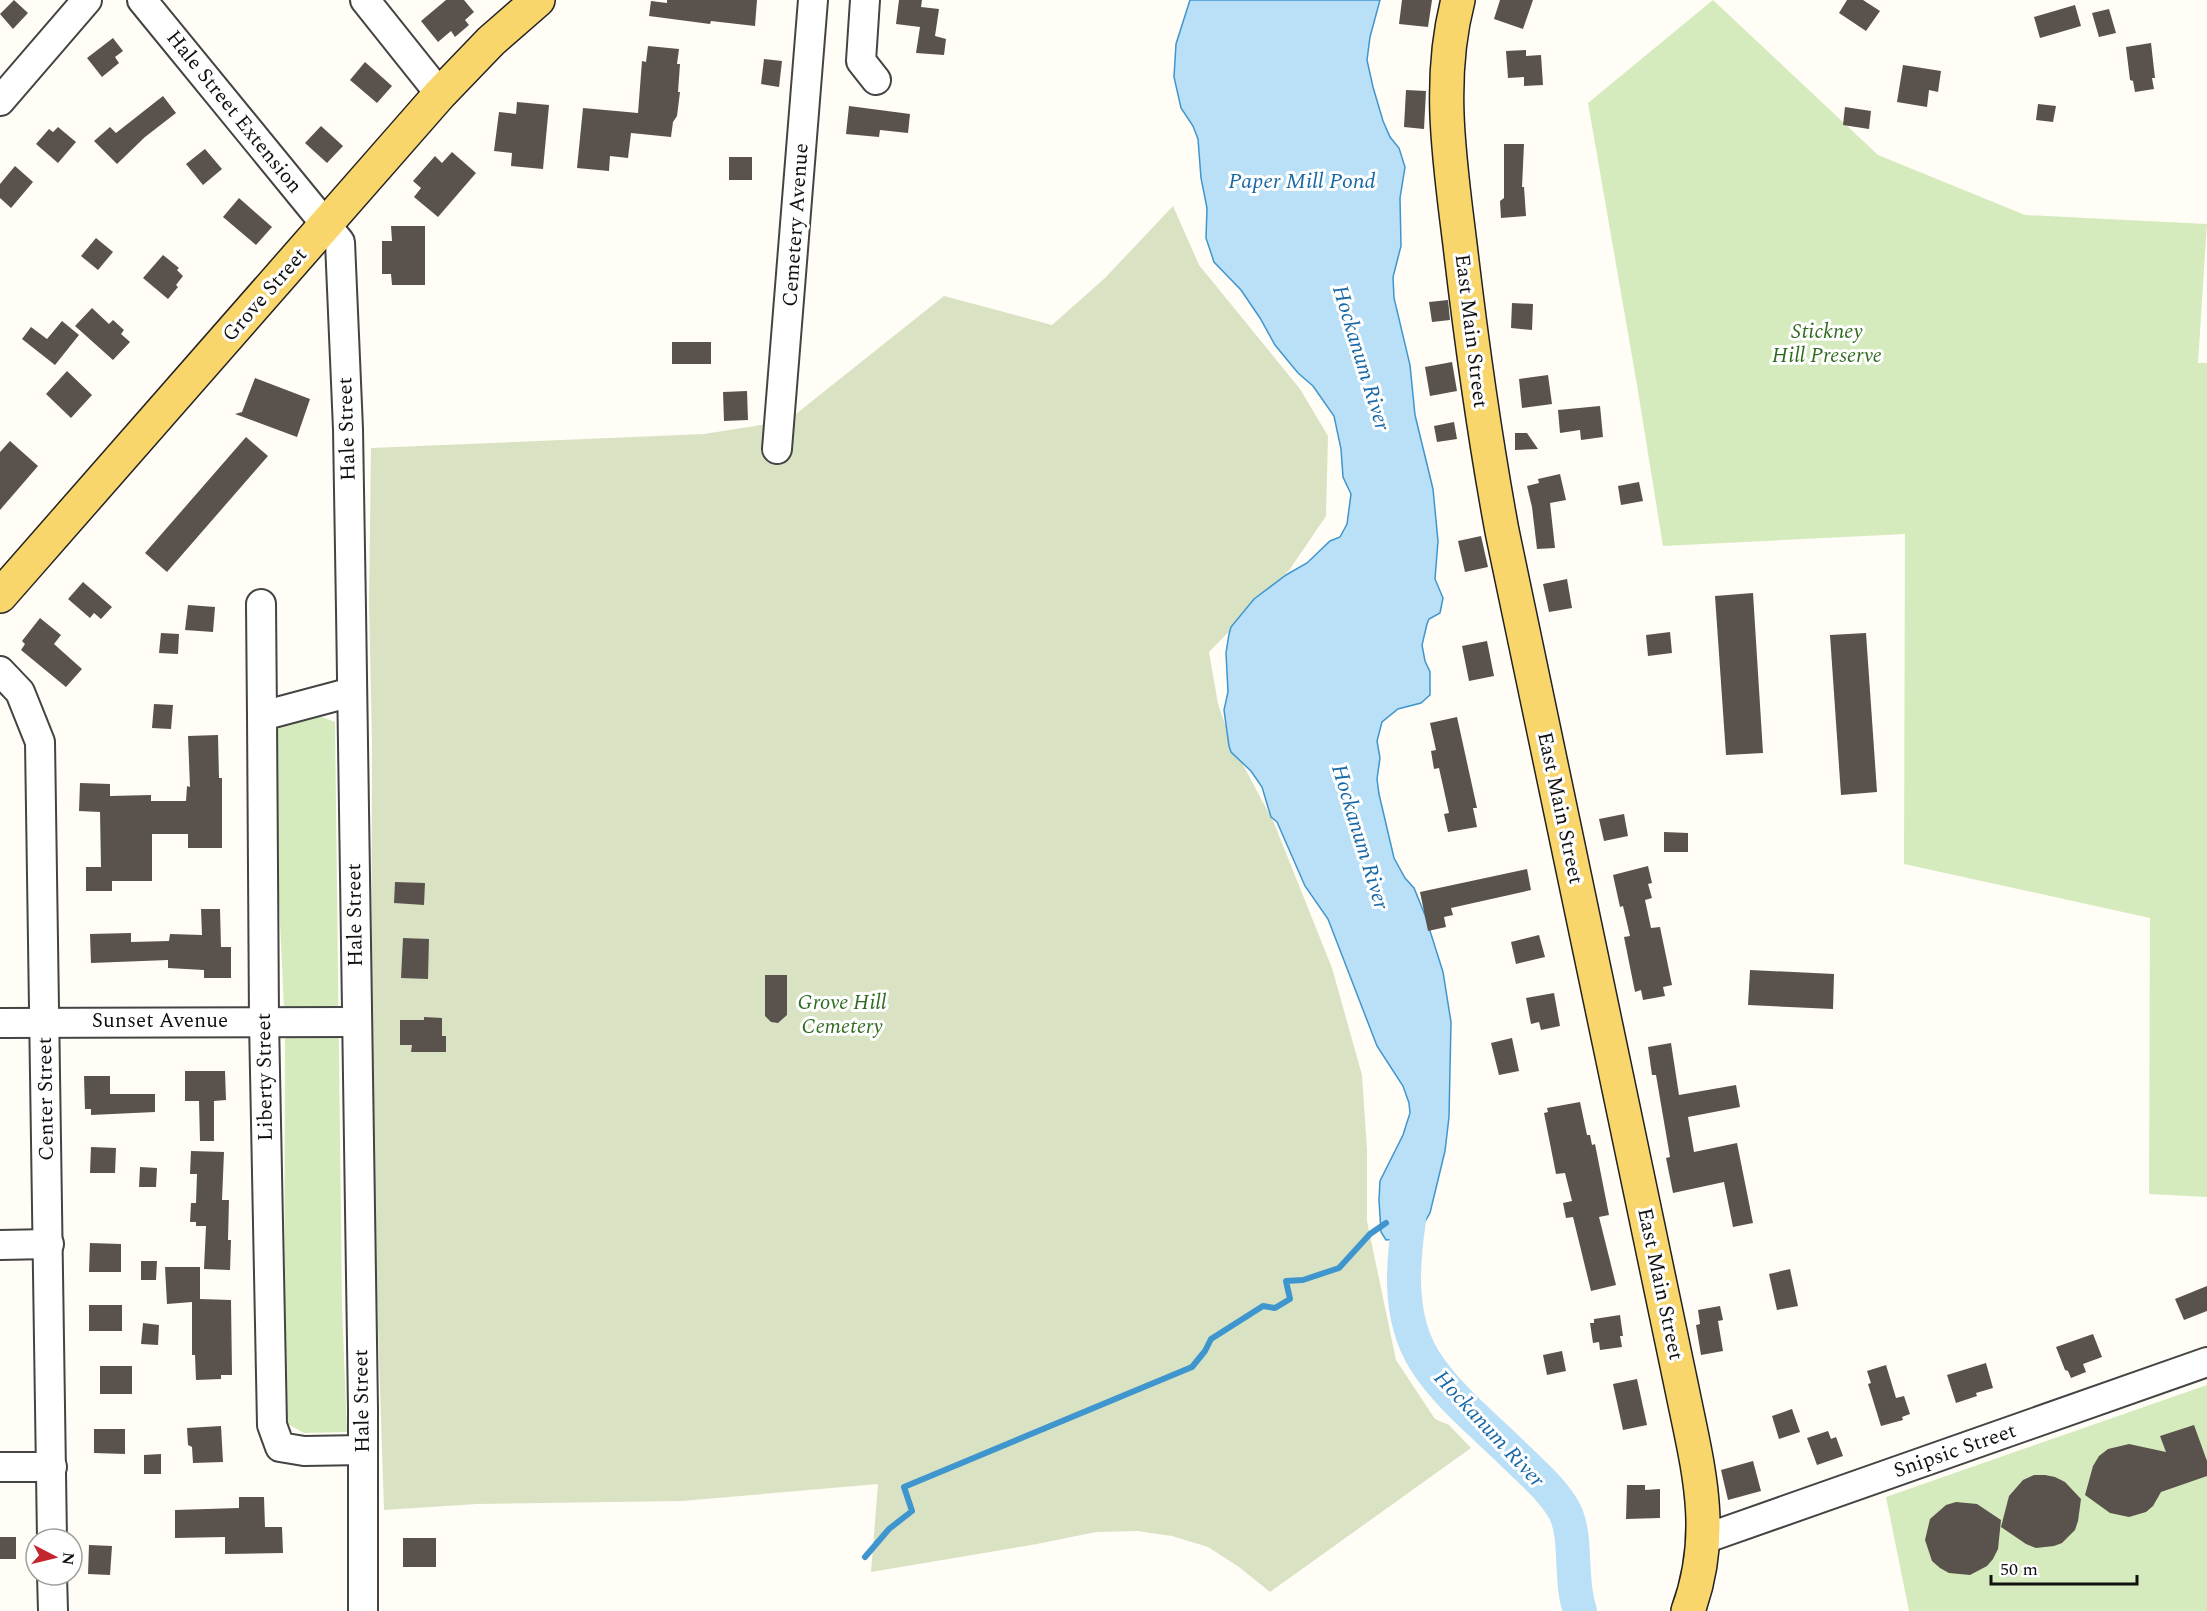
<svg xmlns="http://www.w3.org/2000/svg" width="2207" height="1611" viewBox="0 0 2207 1611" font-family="Spectral,serif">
  <rect width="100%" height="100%" fill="#fffdf5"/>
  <g fill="#d5ebbd">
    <polygon points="1713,0 1878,155 2025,215 2207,224 2198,363 2207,363 2207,1197 2149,1194 2150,918 1904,864 1905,534 1663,546 1637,385 1588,103"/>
    <polygon points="301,709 335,722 342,1306 347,1432 304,1433 284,1422 285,1030 272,751 273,720"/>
    <polygon points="2207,1385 2207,1611 1909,1611 1886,1497"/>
  </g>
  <polygon fill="#d9e3c4" points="1173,206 1199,265 1300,389 1328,436 1326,516 1290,569 1209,652 1218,704 1232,744 1274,823 1332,968 1362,1075 1367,1150 1367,1221 1396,1360 1435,1419 1449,1425 1471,1448 1270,1592 1239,1567 1208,1547 1172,1536 1137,1531 1096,1532 1037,1544 871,1572 878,1484 682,1501 477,1504 384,1510 371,1112 372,742 369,602 371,448 704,434 787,421 944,296 1052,325 1105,278"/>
  <polygon fill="#b9e0f7" stroke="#3f96cf" stroke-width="1.5" points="1190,0 1380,0 1370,37 1367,60 1373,87 1383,121 1390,137 1399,148 1405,167 1400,198 1401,246 1393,277 1394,298 1410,365 1415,415 1433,489 1438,541 1435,579 1443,598 1440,613 1429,619 1427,624 1422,645 1425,661 1430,672 1430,695 1421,703 1398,709 1382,722 1377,741 1380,758 1377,779 1379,794 1394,858 1405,878 1414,888 1425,915 1443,972 1451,1022 1449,1117 1445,1151 1430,1213 1419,1232 1406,1238 1386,1240 1381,1232 1379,1200 1380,1181 1403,1135 1410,1113 1409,1103 1403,1086 1377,1046 1328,919 1305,886 1277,822 1271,817 1262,787 1251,771 1231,752 1229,746 1224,710 1228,692 1226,653 1229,634 1231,627 1254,599 1286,575 1307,563 1330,541 1340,537 1347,524 1351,494 1343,477 1341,449 1334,416 1313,386 1298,373 1275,345 1260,318 1241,290 1214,262 1206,238 1207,208 1201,178 1198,139 1193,126 1181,108 1174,77 1176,44"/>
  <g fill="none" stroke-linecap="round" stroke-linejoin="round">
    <polyline stroke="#3f96cf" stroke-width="6" points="865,1557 889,1529 912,1511 904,1487 1192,1367 1205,1351 1211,1339 1263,1306 1275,1308 1290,1299 1286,1281 1303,1280 1339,1268 1370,1234 1386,1223"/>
    <path stroke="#b9e0f7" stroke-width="34" d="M1413,1192C1405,1248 1393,1310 1425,1361C1446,1394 1479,1421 1507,1448C1526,1467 1552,1488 1565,1512C1578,1539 1569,1580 1580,1611"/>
  </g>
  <g fill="#5a524d">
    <polygon points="14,0 28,13 13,29 0,14"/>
    <polygon points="446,0 464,0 474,12 465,20 469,25 455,37 451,31 438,42 421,21"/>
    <polygon points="667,0 757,0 755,26 711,21 710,24 649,16 651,1 667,3"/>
    <polygon points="899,0 922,0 921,7 939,9 935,36 946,39 944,55 916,53 920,27 896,24"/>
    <polygon points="1402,0 1432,0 1428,27 1399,24"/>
    <polygon points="1500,0 1533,0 1523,29 1494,19"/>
    <polygon points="1847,0 1863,0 1880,11 1866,31 1839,13"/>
    <polygon points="2075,5 2081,26 2040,38 2034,17"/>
    <polygon points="2109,9 2116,33 2099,37 2092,13"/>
    <polygon points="113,38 123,51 115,57 119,63 102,77 87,58"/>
    <polygon points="2151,43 2155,78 2152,78 2154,89 2135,92 2133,81 2130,80 2126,47"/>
    <polygon points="648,46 679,49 677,64 680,64 678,92 680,92 677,116 673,122 671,137 631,133 628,158 610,156 609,171 577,168 583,108 638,113 642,61 646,62"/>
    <polygon points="1526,50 1526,56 1541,55 1543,85 1524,86 1524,77 1508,78 1506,51"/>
    <polygon points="764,59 782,61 779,87 761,84"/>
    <polygon points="365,62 392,86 377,103 350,80"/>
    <polygon points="1903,65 1941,71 1938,92 1929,90 1927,107 1897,102"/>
    <polygon points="1406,90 1426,91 1424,129 1404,127"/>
    <polygon points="163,96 176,113 145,137 117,164 94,141 110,127 116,133"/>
    <polygon points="517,102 549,105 543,169 511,166 512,153 494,151 499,112 516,114"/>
    <polygon points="2038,104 2056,106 2053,122 2036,120"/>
    <polygon points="849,106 910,114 908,133 880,130 879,137 846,134"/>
    <polygon points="1845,107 1871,111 1869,129 1843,125"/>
    <polygon points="321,126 343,146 327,163 305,143"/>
    <polygon points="58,127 76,142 58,163 36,144 49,129 53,132"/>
    <polygon points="1504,144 1524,144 1522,187 1524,187 1526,216 1501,218 1500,201 1504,198"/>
    <polygon points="205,149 222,169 203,185 186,164"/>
    <polygon points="452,152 476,173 438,217 414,197 421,188 413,181 435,156 442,163"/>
    <rect x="729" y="157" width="23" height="23"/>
    <polygon points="15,166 33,182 11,208 0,198 0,184"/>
    <polygon points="239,198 272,227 256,245 223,217"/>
    <polygon points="391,226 425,226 425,285 392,285 391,274 382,274 382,241 392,241"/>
    <polygon points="96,238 113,252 98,270 81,256"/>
    <polygon points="163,255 179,268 177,270 183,276 176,285 178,287 168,299 143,278"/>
    <polygon points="1448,300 1450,320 1432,322 1429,302"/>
    <polygon points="1512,303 1533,304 1532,330 1511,328"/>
    <polygon points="92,308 109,324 113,320 124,330 121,334 130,342 113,360 75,326"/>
    <polygon points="62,321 79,335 55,365 22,339 31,327 47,339"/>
    <rect x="672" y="342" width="39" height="22"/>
    <polygon points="1452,362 1457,391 1430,396 1425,367"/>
    <polygon points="67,371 92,395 71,418 46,394"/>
    <polygon points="1548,375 1552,404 1522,408 1519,379"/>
    <polygon points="255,378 310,399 297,437 235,414 242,412"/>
    <polygon points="747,391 748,420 724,421 723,392"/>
    <polygon points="1600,406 1603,437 1581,440 1580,430 1560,433 1558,410"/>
    <polygon points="1454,422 1457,439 1437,442 1434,426"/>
    <polygon points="1515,433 1527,433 1538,449 1515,450"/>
    <polygon points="246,437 268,456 167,572 145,553"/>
    <polygon points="10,441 38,466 0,510 0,452"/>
    <polygon points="1560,474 1566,500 1550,503 1555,548 1537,549 1532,507 1527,486 1539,483 1538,479"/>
    <polygon points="1639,482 1643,501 1621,505 1618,486"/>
    <polygon points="1481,536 1488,567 1465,572 1458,541"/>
    <polygon points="1567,579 1572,608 1549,612 1543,584"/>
    <polygon points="83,582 112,607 101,619 94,613 90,618 68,599"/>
    <polygon points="1753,593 1763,753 1726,755 1715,596"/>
    <polygon points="188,605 215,607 213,632 185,630"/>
    <polygon points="40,618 61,635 54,644 82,669 66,687 21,650 25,644 22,641"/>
    <polygon points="1670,632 1672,653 1648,656 1646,635"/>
    <polygon points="161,633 179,634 178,654 159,653"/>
    <polygon points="1866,633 1877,792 1841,795 1830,635"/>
    <polygon points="1487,641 1494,676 1469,681 1462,646"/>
    <polygon points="154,704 173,705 171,729 152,728"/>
    <polygon points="1457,717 1477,808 1473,808 1477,827 1448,832 1444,814 1449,813 1439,768 1434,769 1431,751 1436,750 1430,723"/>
    <polygon points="218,735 219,778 222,778 222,848 188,848 188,834 152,834 152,881 112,881 112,891 86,891 86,867 101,867 100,812 79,811 80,783 110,784 110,796 151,795 151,801 186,801 187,786 190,787 188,736"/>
    <polygon points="1624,814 1628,836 1604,841 1599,819"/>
    <polygon points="1664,832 1688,833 1688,852 1664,852"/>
    <polygon points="1648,866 1652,883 1648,884 1652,898 1645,900 1651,928 1660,927 1672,985 1663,987 1665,996 1643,1000 1641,990 1635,992 1624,937 1630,936 1623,906 1620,907 1613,875"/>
    <polygon points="1527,869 1531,890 1451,908 1453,915 1444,917 1446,927 1428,931 1420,892"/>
    <polygon points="395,882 425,883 424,905 394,903"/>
    <polygon points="201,909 220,909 221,947 231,947 231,978 204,978 204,970 168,968 168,960 91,963 90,934 131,933 131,942 169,941 170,934 202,935"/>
    <polygon points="1539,935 1545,957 1516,964 1511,942"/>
    <polygon points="403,938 429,939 428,979 401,978"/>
    <polygon points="1750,970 1834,974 1833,1009 1748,1005"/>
    <polygon points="765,975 787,975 787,1015 778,1023 771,1022 765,1016"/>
    <polygon points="1554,993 1560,1026 1541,1030 1539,1022 1531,1024 1526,998"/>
    <polygon points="424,1017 442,1018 442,1036 446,1036 446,1052 411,1052 412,1045 400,1045 400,1020 424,1020"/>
    <polygon points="1512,1038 1519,1071 1499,1075 1491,1043"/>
    <polygon points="1671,1043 1679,1095 1736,1085 1740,1107 1688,1117 1694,1152 1737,1143 1753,1223 1733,1227 1724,1182 1673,1193 1666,1158 1670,1157 1656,1075 1652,1075 1648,1047"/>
    <polygon points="185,1071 225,1071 226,1100 214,1101 214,1141 200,1141 199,1101 185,1101"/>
    <polygon points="84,1076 110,1076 110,1094 155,1094 155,1112 91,1115 91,1109 85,1109"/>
    <polygon points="1580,1102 1587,1135 1590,1135 1592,1145 1595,1144 1609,1215 1599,1217 1616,1285 1591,1291 1573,1217 1566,1218 1563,1203 1572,1201 1565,1173 1556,1174 1544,1113 1548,1112 1547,1108"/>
    <polygon points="91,1147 116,1148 115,1173 90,1173"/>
    <polygon points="191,1151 224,1152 222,1200 229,1200 228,1240 231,1240 230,1270 204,1269 206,1226 196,1226 196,1222 190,1222 191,1203 196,1203 197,1174 190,1174"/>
    <polygon points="140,1167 157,1168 156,1187 139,1187"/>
    <polygon points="90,1243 121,1244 121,1272 89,1272"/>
    <polygon points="141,1261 157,1261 156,1280 141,1280"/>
    <polygon points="165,1267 200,1267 200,1299 231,1300 232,1375 221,1375 221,1379 196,1380 195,1355 192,1355 192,1302 167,1304"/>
    <polygon points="1790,1269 1798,1306 1777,1310 1769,1274"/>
    <polygon points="2207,1286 2207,1311 2184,1320 2175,1299"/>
    <rect x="89" y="1305" width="33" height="26"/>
    <polygon points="1720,1306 1723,1320 1718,1321 1723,1351 1701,1355 1696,1325 1700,1324 1698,1310"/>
    <polygon points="1620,1315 1623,1336 1620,1336 1622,1347 1600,1350 1599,1342 1593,1343 1590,1323 1594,1323 1594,1319"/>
    <polygon points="143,1323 159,1325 158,1345 141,1344"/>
    <polygon points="2093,1334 2102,1357 2083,1364 2086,1372 2071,1378 2068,1371 2065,1370 2056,1347"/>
    <polygon points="1562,1351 1566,1371 1547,1375 1543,1355"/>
    <polygon points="1986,1363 1993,1388 1976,1393 1977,1396 1956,1403 1947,1375"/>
    <polygon points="1886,1365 1896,1398 1904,1396 1910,1414 1902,1417 1903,1420 1881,1426 1868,1384 1871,1383 1867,1371"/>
    <rect x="100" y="1366" width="32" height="28"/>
    <polygon points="1637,1379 1647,1425 1623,1430 1613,1384"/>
    <polygon points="1792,1409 1800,1432 1779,1439 1772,1416"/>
    <polygon points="2194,1425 2207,1461 2207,1476 2161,1492 2153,1506 2146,1512 2129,1517 2110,1513 2085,1495 2093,1466 2099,1456 2108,1449 2129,1444 2166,1452 2160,1436"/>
    <polygon points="221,1426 223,1462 193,1463 192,1447 188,1445 187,1428"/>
    <polygon points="94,1429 125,1429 125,1454 94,1453"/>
    <polygon points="1828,1431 1831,1439 1836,1437 1843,1456 1817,1465 1807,1438"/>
    <polygon points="161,1454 161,1474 144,1474 144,1455"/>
    <polygon points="1753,1461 1761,1491 1728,1500 1721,1470"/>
    <polygon points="2034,1475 2045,1475 2055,1477 2065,1482 2081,1499 2078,1521 2075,1530 2062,1543 2054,1546 2036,1548 2026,1544 2001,1527 2009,1496 2023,1480"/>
    <polygon points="1627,1485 1645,1485 1645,1490 1660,1489 1660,1518 1626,1519"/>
    <polygon points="239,1497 264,1497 265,1527 282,1527 283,1553 225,1554 225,1537 175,1538 175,1510 239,1508"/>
    <polygon points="1956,1502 1977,1504 2001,1520 1998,1549 1993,1559 1987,1566 1970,1575 1949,1573 1940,1568 1932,1561 1925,1540 1930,1519 1946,1505"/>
    <rect x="0" y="1537" width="16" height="22"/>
    <rect x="403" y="1538" width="33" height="29"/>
    <polygon points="89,1545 112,1546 110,1575 88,1574"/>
  </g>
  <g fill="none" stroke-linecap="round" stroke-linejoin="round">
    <g stroke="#444" stroke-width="32">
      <g id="minor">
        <polyline points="142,0 340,242 348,429 351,610 363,1409 363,1611"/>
        <polyline points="365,0 440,94"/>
        <polyline points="865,0 861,61 876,80"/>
        <polyline points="0,101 87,0"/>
        <polyline points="777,449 813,0"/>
        <polyline points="261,604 262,716"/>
        <polyline points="0,671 20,692 40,742 52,1539"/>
        <polyline points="352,692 262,716 264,1021 272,1425 280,1447 304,1451 363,1450"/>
        <polyline points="0,1023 356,1022"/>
        <polyline points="0,1245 49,1244"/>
        <polyline points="0,1467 52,1467"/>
        <polyline points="1704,1539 2207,1362"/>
        <polyline points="52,1575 53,1611"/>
      </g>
    </g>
    <g stroke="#222" stroke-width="36">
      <g id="major">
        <path d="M1458,0C1436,84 1451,169 1461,253C1472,346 1485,439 1502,531L1682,1389C1698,1468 1717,1532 1688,1611"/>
        <polyline points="0,596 440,94 491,41 538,0"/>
      </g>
    </g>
    <use href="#minor" stroke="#fff" stroke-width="28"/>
    <use href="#major" stroke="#f9d66b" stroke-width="33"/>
  </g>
  <g text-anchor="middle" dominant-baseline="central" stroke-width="6" stroke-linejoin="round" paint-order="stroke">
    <g font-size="21" fill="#111" stroke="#fff">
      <text transform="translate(234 112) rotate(51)">Hale Street Extension</text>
      <text transform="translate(796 225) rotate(-86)">Cemetery Avenue</text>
      <text transform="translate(265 295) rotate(-49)">Grove Street</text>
      <text transform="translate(1471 331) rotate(83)">East Main Street</text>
      <text transform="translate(347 429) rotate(-92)">Hale Street</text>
      <text transform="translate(1560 808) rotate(78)">East Main Street</text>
      <text transform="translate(355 915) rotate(-91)">Hale Street</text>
      <text x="160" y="1021">Sunset Avenue</text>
      <text transform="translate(265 1077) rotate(-91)">Liberty Street</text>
      <text transform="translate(46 1099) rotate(-91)">Center Street</text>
      <text transform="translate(1660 1284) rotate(78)">East Main Street</text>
      <text transform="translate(362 1401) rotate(-91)">Hale Street</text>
      <text transform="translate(1955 1451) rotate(-19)">Snipsic Street</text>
    </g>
    <g font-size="21" font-style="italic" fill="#2f6b1f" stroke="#fff">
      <text x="1827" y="332">Stickney<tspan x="1827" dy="24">Hill Preserve</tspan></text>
      <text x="842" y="1003">Grove Hill<tspan x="842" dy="24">Cemetery</tspan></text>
    </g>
    <g font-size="22" font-style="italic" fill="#1768a6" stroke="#fff">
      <text x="1302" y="181">Paper Mill Pond</text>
      <text transform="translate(1361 358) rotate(73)">Hockanum River</text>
      <text transform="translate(1360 837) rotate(73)">Hockanum River</text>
      <text transform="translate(1489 1429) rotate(47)">Hockanum River</text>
    </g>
  </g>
  <g transform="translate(54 1557) rotate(97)"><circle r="28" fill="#ffffff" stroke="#a0a0a0" stroke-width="1.5"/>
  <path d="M0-4.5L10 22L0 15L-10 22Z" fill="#c4262e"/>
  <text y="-9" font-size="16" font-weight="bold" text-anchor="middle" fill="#111111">N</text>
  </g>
  <path d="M1991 1575v9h146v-9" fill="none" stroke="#111111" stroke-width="3"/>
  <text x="2000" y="1575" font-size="18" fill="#111111" stroke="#ffffff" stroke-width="4.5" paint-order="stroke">50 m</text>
</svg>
